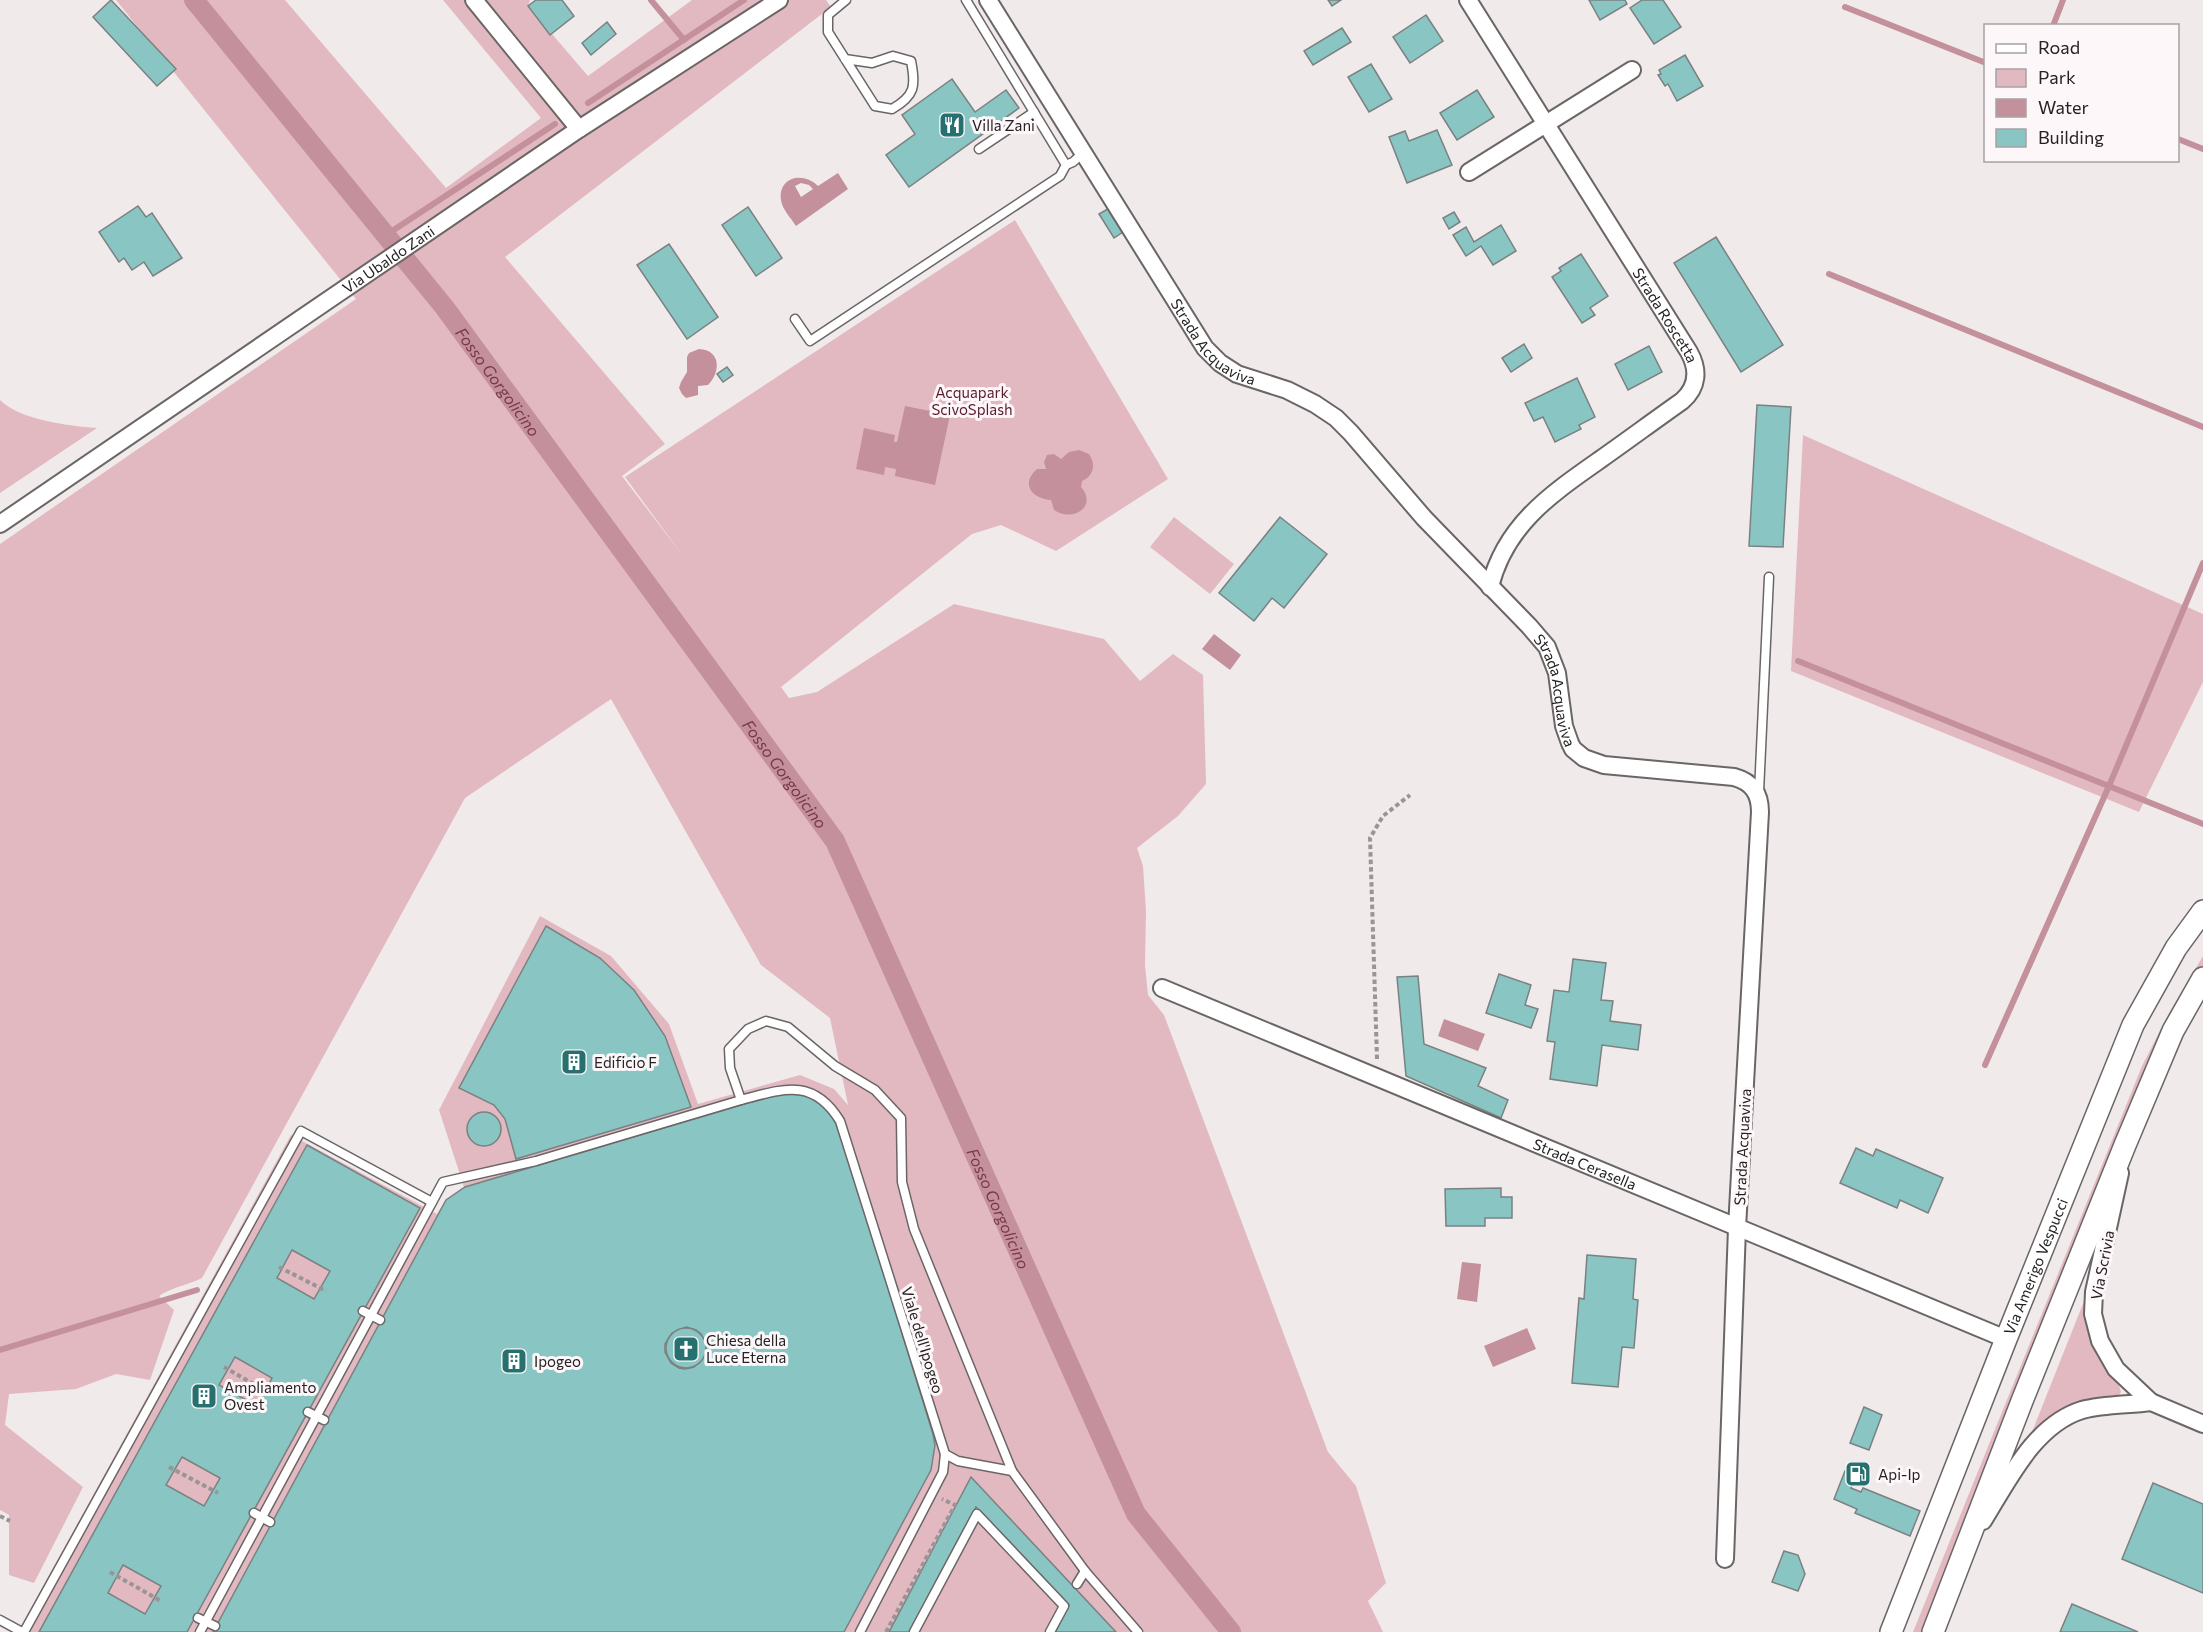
<svg xmlns="http://www.w3.org/2000/svg" width="2203" height="1632" viewBox="0 0 2203 1632" font-family="Commissioner,sans-serif">
  <rect width="100%" height="100%" fill="#f0eaeb"/>
  <g fill="#e3b9c1">
    <path d="M116,0H285L446,188L541,118L443,0H530L528,6L588,76L692,0H826L831,7L505,257L665,444L622,476L683,556L625,477L1015,220L1168,479L1056,551L1001,525L972,534L781,687L789,698L817,692L954,604L1104,639L1140,681L1173,654L1203,675L1206,784L1178,816L1137,848L1143,866L1146,911L1145,965L1148,995L1164,1015L1328,1452L1356,1486L1386,1583L1368,1601L1383,1632H18L291,1135L437,1214L446,1200L464,1187L439,1110L540,916L611,956L669,1024L698,1104L800,1075L834,1089L848,1105L830,1018L761,965L611,699L465,798L202,1278C188,1285 172,1287 159,1296L174,1310L150,1380L116,1374L76,1389L9,1394L5,1425L83,1487L34,1583L9,1575V1515L0,1510V544L356,299Z"/>
    <path d="M0,400C19,420 70,426 97,428L0,493Z"/>
    <polygon points="1803,435 2203,614 2203,682 2139,812 1791,671"/>
    <polygon points="1174,517 1234,564 1210,594 1150,547"/>
    <polygon points="2203,956 2203,971 1970,1513 1922,1632 1913,1632 2142,1066 2169,1013"/>
    <path d="M2088,1291C2087,1315 2087,1340 2100,1361C2106,1371 2120,1381 2121,1392L2119,1395C2073,1399 2058,1408 2028,1442Z"/>
  </g>
  <g fill="#c3909b" fill-rule="evenodd">
    <path d="M838,173L848,189L796,226C791,218 782,209 781,200C778,177 803,171 818,186ZM801,183L809,185L813,189L801,197L795,186Z"/>
    <path d="M699,349C721,350 721,372 708,385L698,386V395L686,398L682,394L679,388L681,382L687,372V357L689,353Z"/>
    <polygon points="905,406 950,415 935,485 895,476 896,469 885,467 884,475 856,469 864,428 895,435 894,442 897,442"/>
    <path d="M1079,450L1089,454C1096,464 1094,476 1082,481L1081,487C1098,506 1073,523 1054,510L1051,500C1032,499 1020,484 1037,469H1046L1044,462L1047,455L1054,454L1061,459L1069,452Z"/>
    <polygon points="1214,634 1241,655 1230,670 1202,649"/>
    <polygon points="1444,1019 1485,1034 1478,1051 1438,1036"/>
    <polygon points="1462,1262 1481,1264 1477,1302 1457,1299"/>
    <polygon points="1527,1328 1536,1349 1493,1367 1484,1346"/>
  </g>
  <g fill="none" stroke-linecap="round" stroke-linejoin="round">
    <g stroke="#c3909b" stroke-width="6">
      <polyline points="651,0 684,40"/>
      <polyline points="1845,7 1986,63"/>
      <polyline points="2053,26 2063,0"/>
      <polyline points="588,103 744,0"/>
      <polyline points="2178,139 2203,149"/>
      <polyline points="386,235 555,124"/>
      <polyline points="1829,274 2203,427"/>
      <polyline points="1798,661 2203,824"/>
      <polyline points="1985,1065 2109,786 2203,563"/>
      <polyline points="0,1350 197,1290"/>
    </g>
    <path stroke="#c3909b" stroke-width="20" id="s1" d="M194,0L445,308L835,841L1136,1514L1231,1632"/>
  </g>
  <g fill="#88c5c3" stroke="#7b8181" stroke-width="1.5" fill-rule="evenodd">
    <polygon points="111,0 176,69 157,86 93,17"/>
    <polygon points="536,0 562,0 574,16 550,35 528,6"/>
    <polygon points="1328,0 1341,0 1332,6"/>
    <polygon points="1589,0 1625,0 1627,4 1600,20"/>
    <polygon points="1642,0 1663,0 1681,27 1654,44 1630,8"/>
    <polygon points="1426,15 1443,41 1410,63 1393,37"/>
    <polygon points="607,22 616,34 591,55 582,43"/>
    <polygon points="1342,28 1351,42 1313,65 1304,51"/>
    <polygon points="1685,55 1703,86 1677,101 1668,84 1665,86 1658,75 1661,74 1659,70"/>
    <polygon points="1371,64 1392,99 1369,112 1348,77"/>
    <polygon points="952,79 975,112 1006,90 1019,108 909,187 886,155 915,134 902,115"/>
    <polygon points="1477,90 1494,117 1457,140 1440,113"/>
    <polygon points="1437,130 1452,165 1407,183 1389,137 1405,131 1409,141"/>
    <polygon points="138,206 146,217 152,213 182,258 153,276 144,262 132,270 124,258 119,262 99,232"/>
    <polygon points="748,207 782,258 756,276 722,225"/>
    <polygon points="1111,207 1126,230 1114,238 1099,214"/>
    <polygon points="1454,212 1460,222 1449,229 1443,218"/>
    <polygon points="1501,225 1516,251 1493,265 1481,246 1466,256 1453,235 1466,227 1474,242"/>
    <polygon points="1716,237 1783,345 1741,372 1674,263"/>
    <polygon points="669,244 718,317 687,339 637,265"/>
    <polygon points="1581,254 1608,296 1590,308 1595,315 1582,323 1552,277 1561,271 1559,268"/>
    <polygon points="1524,344 1532,358 1511,372 1502,358"/>
    <polygon points="1649,346 1662,372 1628,390 1615,364"/>
    <polygon points="727,367 733,375 723,382 717,374"/>
    <polygon points="1577,378 1595,417 1579,425 1581,429 1555,442 1543,417 1534,421 1525,403"/>
    <polygon points="1757,405 1791,407 1783,547 1749,546"/>
    <polygon points="1280,517 1327,554 1284,608 1272,598 1254,621 1219,593"/>
    <polygon points="546,926 600,958 634,990 665,1036 691,1107 516,1159 505,1119 494,1105 459,1088"/>
    <polygon points="1573,959 1606,963 1601,1000 1613,1001 1610,1021 1641,1025 1638,1050 1602,1045 1597,1086 1550,1079 1555,1042 1547,1041 1554,990 1569,992"/>
    <polygon points="1499,974 1531,985 1525,1005 1538,1009 1531,1028 1486,1013"/>
    <polygon points="1418,976 1424,1044 1486,1068 1478,1086 1508,1100 1501,1118 1406,1076 1397,977"/>
    <path d="M793,1092L807,1095L821,1102L831,1113L839,1128L933,1434L935,1445L931,1470L844,1632H213L446,1200L465,1187L782,1093ZM686,1327L696,1330L701,1334L706,1346L702,1359L694,1367L685,1369L679,1368L671,1363L665,1352V1344L672,1333Z"/>
    <circle cx="484" cy="1129" r="17"/>
    <path d="M307,1145L420,1208L187,1632H39ZM292,1250L330,1271L314,1299L277,1278ZM235,1357L272,1378L257,1406L219,1385ZM182,1457L220,1478L204,1506L166,1485ZM123,1565L161,1586L145,1614L108,1593Z"/>
    <polygon points="1856,1148 1873,1156 1876,1149 1943,1178 1928,1213 1900,1200 1897,1208 1840,1183"/>
    <polygon points="1501,1188 1501,1197 1512,1197 1512,1218 1485,1218 1485,1226 1446,1226 1445,1189"/>
    <polygon points="1587,1255 1636,1259 1633,1299 1638,1300 1634,1348 1622,1347 1618,1387 1572,1383 1579,1298 1584,1299"/>
    <circle cx="686" cy="1348" r="20"/>
    <polygon points="1864,1407 1882,1415 1869,1450 1850,1443"/>
    <polygon points="1845,1471 1857,1475 1851,1488 1861,1492 1863,1488 1920,1511 1910,1536 1855,1513 1857,1509 1834,1499"/>
    <polygon points="971,1477 1116,1632 1055,1632 1069,1605 976,1507 909,1632 889,1632"/>
    <polygon points="2153,1483 2203,1504 2203,1593 2122,1559"/>
    <polygon points="1784,1551 1798,1555 1805,1574 1798,1591 1772,1582"/>
    <polygon points="2072,1604 2138,1632 2060,1632"/>
  </g>
  <g fill="none" stroke-linecap="round" stroke-linejoin="round">
    <g stroke="#6b6566" stroke-width="11">
      <g id="service">
        <polyline points="966,0 1066,165 1073,162 1083,153"/>
        <path d="M845,59L872,63L893,56L911,61C916,86 915,96 892,109L875,106L828,32V15L846,0"/>
        <polyline points="979,149 1034,112"/>
        <polyline points="795,319 810,341 1060,176 1066,165"/>
        <polyline points="1759,792 1769,577"/>
        <polyline points="363,1311 380,1320"/>
        <polyline points="308,1412 324,1420"/>
        <polyline points="945,1454 958,1461 1012,1471 1085,1571 1138,1632"/>
        <polyline points="254,1513 270,1522"/>
        <polyline points="1077,1584 1085,1571"/>
        <polyline points="198,1618 215,1626"/>
        <polyline points="0,1620 22,1632"/>
        <polyline points="24,1632 301,1131 432,1202"/>
        <polyline points="200,1632 443,1182 536,1161 741,1100"/>
        <path d="M860,1632L943,1472L945,1454L840,1121C813,1077 783,1089 741,1100L730,1068L729,1049L748,1029L766,1021L788,1027L835,1066L875,1090L901,1118L902,1182L914,1229L1012,1471"/>
        <polyline points="914,1632 977,1514 1064,1606 1050,1632"/>
      </g>
    </g>
    <g stroke="#6b6566" stroke-width="20">
      <g id="minor">
        <polyline points="474,0 579,129"/>
        <path id="s2" d="M988,0L1205,348L1220,363L1237,374L1287,390L1315,404L1336,418L1351,433L1424,518L1529,626L1547,647L1557,673L1564,726L1570,743L1573,749L1584,758L1604,765L1734,777C1752,782 1760,793 1760,812L1737,1228L1725,1559"/>
        <path id="s3" d="M1468,0L1689,352C1699,370 1698,387 1682,401C1655,420 1628,440 1601,459C1551,494 1505,525 1490,587"/>
        <polyline points="1469,172 1632,70"/>
        <path id="s4" d="M0,524L579,129L779,0"/>
        <path id="s5" d="M1162,988L2006,1339"/>
        <polyline points="2120,1173 2094,1292 2093,1314 2100,1341 2116,1369 2151,1402 2203,1424"/>
        <path d="M1983,1521C2008,1481 2034,1425 2082,1410C2104,1404 2129,1405 2151,1402"/>
      </g>
    </g>
    <g stroke="#6b6566" stroke-width="24">
      <g id="tertiary">
        <path id="s6" d="M1891,1632L2006,1339L2133,1025L2176,948L2203,911"/>
        <polyline points="1933,1632 2022,1401 2125,1145 2173,1031 2203,978"/>
      </g>
    </g>
    <g stroke="#999495" stroke-width="4" stroke-dasharray="4.5 3" stroke-linecap="butt">
      <polyline points="1377,1059 1370,838 1383,816 1410,795"/>
      <polyline points="279,1267 326,1291"/>
      <polyline points="224,1367 271,1394"/>
      <polyline points="169,1467 218,1493"/>
      <polyline points="0,1516 10,1521"/>
      <polyline points="110,1572 161,1601"/>
      <polyline points="886,1632 955,1505 942,1499"/>
    </g>
    <use href="#service" stroke="#fff" stroke-width="8"/>
    <use href="#minor" stroke="#fff" stroke-width="16"/>
    <use href="#tertiary" stroke="#fff" stroke-width="21"/>
  </g>
  <defs>
    <g id="restaurant-square" transform="scale(1.35)"><rect x="-9" y="-9" width="18" height="18" rx="4" fill="#26716f" stroke="#fef7f9"/><path d="M-5-6h1v4h1v-4h1v4h1v-4h1v5L-1.5 .5V6h-2V.5L-5-1ZM5-6V6H3V1.5H1.5Q1.5-4 5-6Z" fill="#fff"/></g>
    <g id="building-square" transform="scale(1.35)"><rect x="-9" y="-9" width="18" height="18" rx="4" fill="#26716f" stroke="#fef7f9"/><path d="M-4-6H4V6H1V3H-1V6H-4ZM-2.5-4.3h1.7v1.8h-1.7ZM.8-4.3h1.7v1.8H.8ZM-2.5-1h1.7V.8h-1.7ZM.8-1h1.7V.8H.8Z" fill="#fff"/></g>
    <g id="church-square" transform="scale(1.35)"><rect x="-9" y="-9" width="18" height="18" rx="4" fill="#26716f" stroke="#fef7f9"/><path d="M-1.2-6h2.4v3.5h3.3v2.4h-3.3V6h-2.4V-.1h-3.3v-2.4h3.3Z" fill="#fff"/></g>
    <g id="fuel-square" transform="scale(1.35)"><rect x="-9" y="-9" width="18" height="18" rx="4" fill="#26716f" stroke="#fef7f9"/><path d="M-5.5-6h7V0h2V4h1.3V-2.5L3-4.5l.8-.8L6-3V5H2.5V1h-1V6h-7ZM-4.2-4.7v3.2H.2V-4.7Z" fill="#fff"/></g>
  </defs>
  <g fill-rule="evenodd">
    <use href="#restaurant-square" x="952" y="125"/>
    <use href="#building-square" x="574" y="1062"/>
    <use href="#church-square" x="686" y="1349"/>
    <use href="#building-square" x="514" y="1361"/>
    <use href="#building-square" x="204" y="1396"/>
    <use href="#fuel-square" x="1858" y="1474"/>
  </g>
  <g text-anchor="middle" dominant-baseline="central" stroke-width="6" stroke-linejoin="round" paint-order="stroke">
    <g font-size="15" fill="#242222" stroke="#fef7f9" text-anchor="start">
      <text x="972" y="125">Villa Zani</text>
      <text x="594" y="1062">Edificio F</text>
      <text x="706" y="1340">Chiesa della<tspan x="706" dy="17">Luce Eterna</tspan></text>
      <text x="534" y="1361">Ipogeo</text>
      <text x="224" y="1387">Ampliamento<tspan x="224" dy="17">Ovest</tspan></text>
      <text x="1878" y="1474">Api-Ip</text>
    </g>
    <g font-size="15" fill="#242222" stroke="#fef7f9">
      <text stroke="none"><textPath href="#s4" startOffset="470">Via Ubaldo Zani</textPath></text>
      <text stroke="none"><textPath href="#s3" startOffset="372">Strada Roscetta</textPath></text>
      <text stroke="none"><textPath href="#s2" startOffset="412">Strada Acquaviva</textPath></text>
      <text stroke="none"><textPath href="#s2" startOffset="916">Strada Acquaviva</textPath></text>
      <text transform="translate(1742 1147) rotate(-87)">Strada Acquaviva</text>
      <text stroke="none"><textPath href="#s5" startOffset="458">Strada Cerasella</textPath></text>
      <text transform="translate(2102 1265) rotate(-79)">Via Scrivia</text>
      <text stroke="none"><textPath href="#s6" startOffset="393">Via Amerigo Vespucci</textPath></text>
      <text transform="translate(923 1340) rotate(73)">Viale dell'Ipogeo</text>
    </g>
    <g font-size="15" fill="#5a1b2f" stroke="#fef7f9">
      <text x="972" y="392">Acquapark<tspan x="972" dy="17">ScivoSplash</tspan></text>
    </g>
    <g font-size="16" font-style="italic" fill="#7a384a" stroke="#fef7f9">
      <text stroke="none"><textPath href="#s1" startOffset="488">Fosso Gorgolicino</textPath></text>
      <text stroke="none"><textPath href="#s1" startOffset="974">Fosso Gorgolicino</textPath></text>
      <text stroke="none"><textPath href="#s1" startOffset="1460">Fosso Gorgolicino</textPath></text>
    </g>
  </g>
  <rect x="1984" y="24" width="195" height="138" fill="#fef7f9" stroke="#a7a2a3" stroke-width="1.5"/>
  <rect x="1996" y="44" width="30" height="9" fill="#ffffff" stroke="#a7a2a3" stroke-width="1.5"/>
  <text x="2038" y="54" font-size="18" fill="#242222">Road</text>
  <rect x="1996" y="69" width="30" height="18" fill="#e3b9c1" stroke="#a7a2a3" stroke-width="1.5"/>
  <text x="2038" y="84" font-size="18" fill="#242222">Park</text>
  <rect x="1996" y="99" width="30" height="18" fill="#c3909b" stroke="#a7a2a3" stroke-width="1.5"/>
  <text x="2038" y="114" font-size="18" fill="#242222">Water</text>
  <rect x="1996" y="129" width="30" height="18" fill="#88c5c3" stroke="#a7a2a3" stroke-width="1.5"/>
  <text x="2038" y="144" font-size="18" fill="#242222">Building</text>
</svg>
